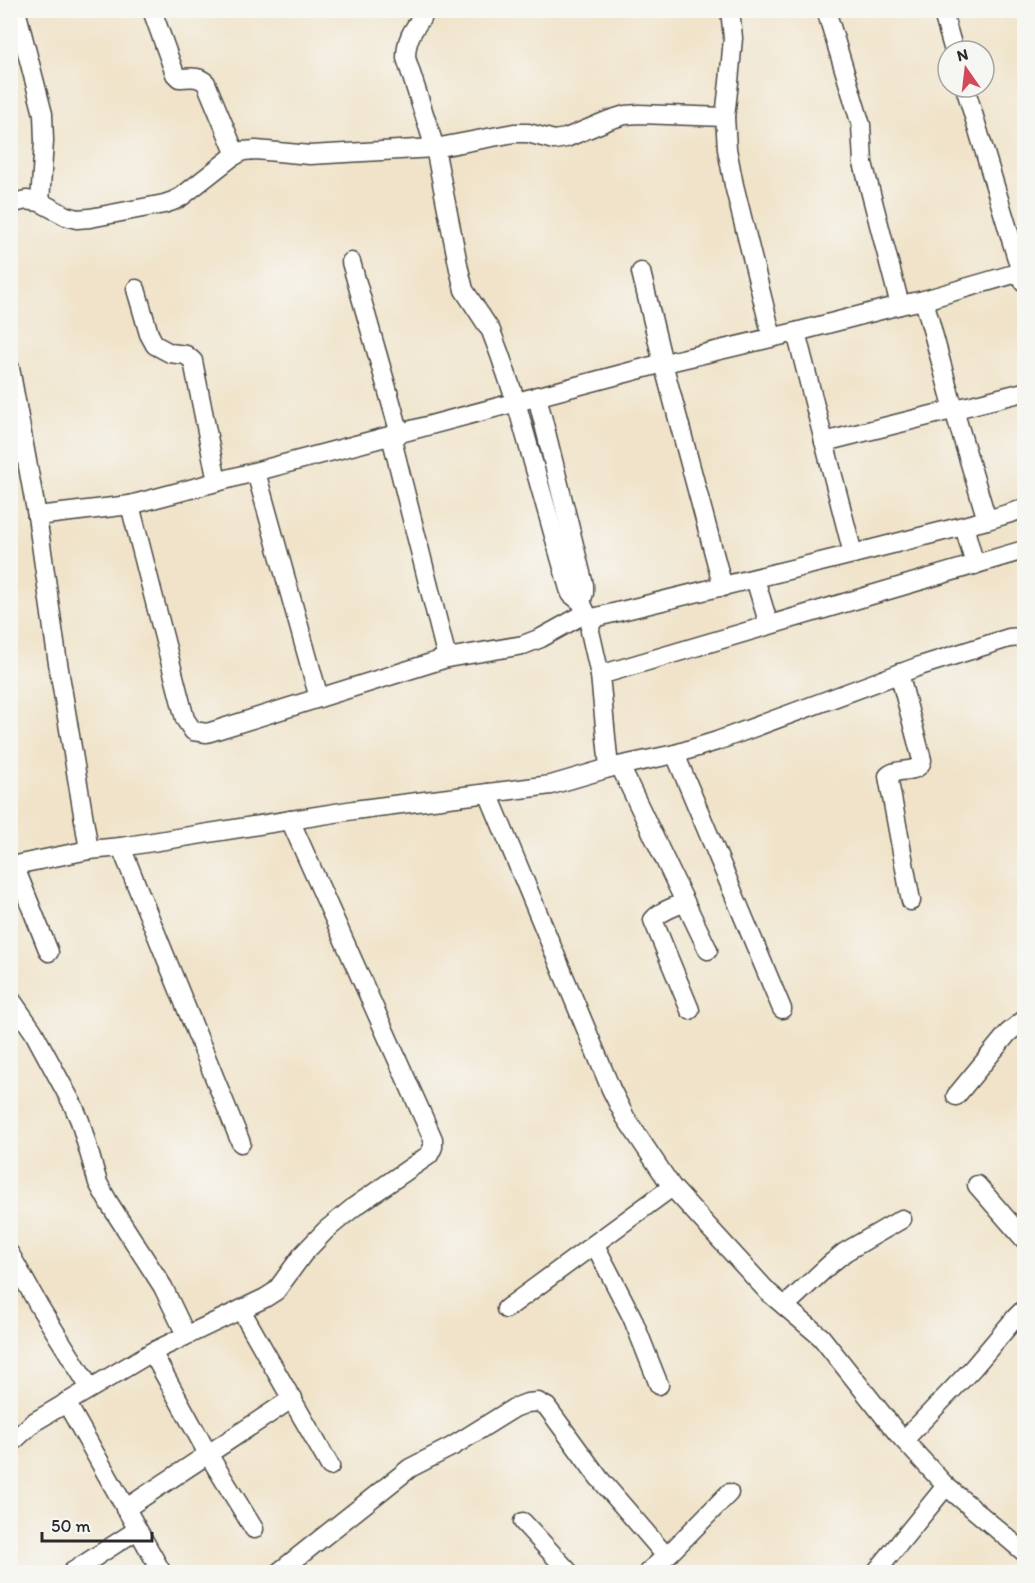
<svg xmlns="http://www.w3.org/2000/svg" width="1035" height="1583" viewBox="0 0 1035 1583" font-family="Itim,sans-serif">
  <rect width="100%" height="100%" fill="#f6f6f2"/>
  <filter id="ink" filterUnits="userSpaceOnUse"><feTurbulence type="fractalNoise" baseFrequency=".0167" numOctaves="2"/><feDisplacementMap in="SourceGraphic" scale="12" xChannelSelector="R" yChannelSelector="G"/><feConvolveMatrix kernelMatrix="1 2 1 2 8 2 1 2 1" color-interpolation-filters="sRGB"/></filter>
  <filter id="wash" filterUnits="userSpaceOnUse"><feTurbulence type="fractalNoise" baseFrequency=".008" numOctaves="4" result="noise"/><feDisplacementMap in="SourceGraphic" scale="24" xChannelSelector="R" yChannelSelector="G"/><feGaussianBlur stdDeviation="1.35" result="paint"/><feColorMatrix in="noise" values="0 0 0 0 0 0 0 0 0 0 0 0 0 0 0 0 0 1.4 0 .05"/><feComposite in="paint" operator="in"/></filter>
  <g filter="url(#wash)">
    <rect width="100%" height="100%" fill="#f0e3c9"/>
  </g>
  <g filter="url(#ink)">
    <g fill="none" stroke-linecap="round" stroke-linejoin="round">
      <g stroke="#494743" stroke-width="21">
        <g id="minor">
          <polyline points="16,10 43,114 44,141 40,202"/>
          <path d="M427,10C415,28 406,36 406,58L435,148L459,269L464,290L491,331L500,355L516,402L569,589L571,594L581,602L591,623"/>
          <polyline points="730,10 733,38 729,82 725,117 727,149 734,185 772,337"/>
          <polyline points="826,10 861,125 863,163 900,305"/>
          <polyline points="942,10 954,51"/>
          <path d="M153,13L175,74L179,78C189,78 198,75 206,83L236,155"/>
          <polyline points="965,87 1024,282"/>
          <polyline points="10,204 26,200 40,202 66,216 77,219 90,218 164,204 173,201 181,197 232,157 243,151 256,150 310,155 435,148 514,133 528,133 554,140 566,138 609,120 625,115 639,114 725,117"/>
          <polyline points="351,262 400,434"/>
          <polyline points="641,272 663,363 723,587"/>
          <polyline points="136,289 149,334 155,345 170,353 186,355 193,361 217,482"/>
          <polyline points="924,300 954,410 987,520"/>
          <polyline points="796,332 853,554"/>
          <polyline points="10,368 37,516 57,657 89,850"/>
          <polyline points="537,396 584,585 584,593 581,602"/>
          <polyline points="391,436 447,658"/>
          <polyline points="824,442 1024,392"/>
          <polyline points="256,472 319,698"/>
          <polyline points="130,505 185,719 193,731 207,733 447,658 523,645 541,638 586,613"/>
          <polyline points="37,516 130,505 652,366 796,332 900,305 924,300 1024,271"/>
          <polyline points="964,526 975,565"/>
          <polyline points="755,579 769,625"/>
          <path d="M899,673L922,760C919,775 897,767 888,776L911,901"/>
          <polyline points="600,675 1024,550"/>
          <polyline points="675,754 782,1009"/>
          <polyline points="620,766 708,950"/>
          <polyline points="609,768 600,675 590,631 591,623 597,617 853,554 987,520 1024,509"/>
          <polyline points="488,793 611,1089 625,1117 672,1187 768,1292 821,1337 898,1434 946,1486 1024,1552"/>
          <polyline points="121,847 241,1143"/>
          <polyline points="14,865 49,952"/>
          <polyline points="10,866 89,850 121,847 354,810 551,785 609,768 675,754 717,741 920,666 1009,638 1021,637 1024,639"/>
          <path d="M685,902C674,907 660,911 653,920L690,1010"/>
          <polyline points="10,998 33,1031 73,1105 80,1121 98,1183 109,1203 163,1287 186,1335"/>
          <polyline points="956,1096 1008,1033 1024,1020"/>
          <polyline points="977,1185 1024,1239"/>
          <polyline points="595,1245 632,1317 659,1385"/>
          <polyline points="10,1254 39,1306 90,1388"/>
          <polyline points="785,1306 829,1265 845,1252 902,1219"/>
          <polyline points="506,1309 672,1187"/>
          <polyline points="241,1310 330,1466"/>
          <polyline points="152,1352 208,1454 254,1529"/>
          <polyline points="66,1402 161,1571"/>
          <polyline points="904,1440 973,1368 1016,1317 1024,1309"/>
          <polyline points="10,1444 34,1422 152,1352 265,1298 276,1291 303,1254 326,1230 354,1207 429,1155 433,1147 433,1139 290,820"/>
          <polyline points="125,1509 293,1398"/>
          <polyline points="523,1522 569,1572"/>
          <polyline points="72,1572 137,1530"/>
          <polyline points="279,1572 410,1468 453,1446 514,1408 527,1403 538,1402 547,1407 599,1478 666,1556"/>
          <polyline points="648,1572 671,1552 729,1493"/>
          <polyline points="876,1572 946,1486"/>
        </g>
      </g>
      <use href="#minor" stroke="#fff" stroke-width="18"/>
    </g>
  </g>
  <rect width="1035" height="1583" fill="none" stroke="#f6f6f2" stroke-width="36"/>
  <g transform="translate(966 69) rotate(346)"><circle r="28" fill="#f6f6f2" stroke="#a5a5a2" stroke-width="1.5"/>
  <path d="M0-4.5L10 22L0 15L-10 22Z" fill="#d1495b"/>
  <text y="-9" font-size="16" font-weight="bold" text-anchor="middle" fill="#2b2b2b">N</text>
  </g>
  <path d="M42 1532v9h110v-9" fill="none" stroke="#2b2b2b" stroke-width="3"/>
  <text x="51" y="1532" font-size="18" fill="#2b2b2b" stroke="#f6f6f2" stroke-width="4.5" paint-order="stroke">50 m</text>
</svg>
